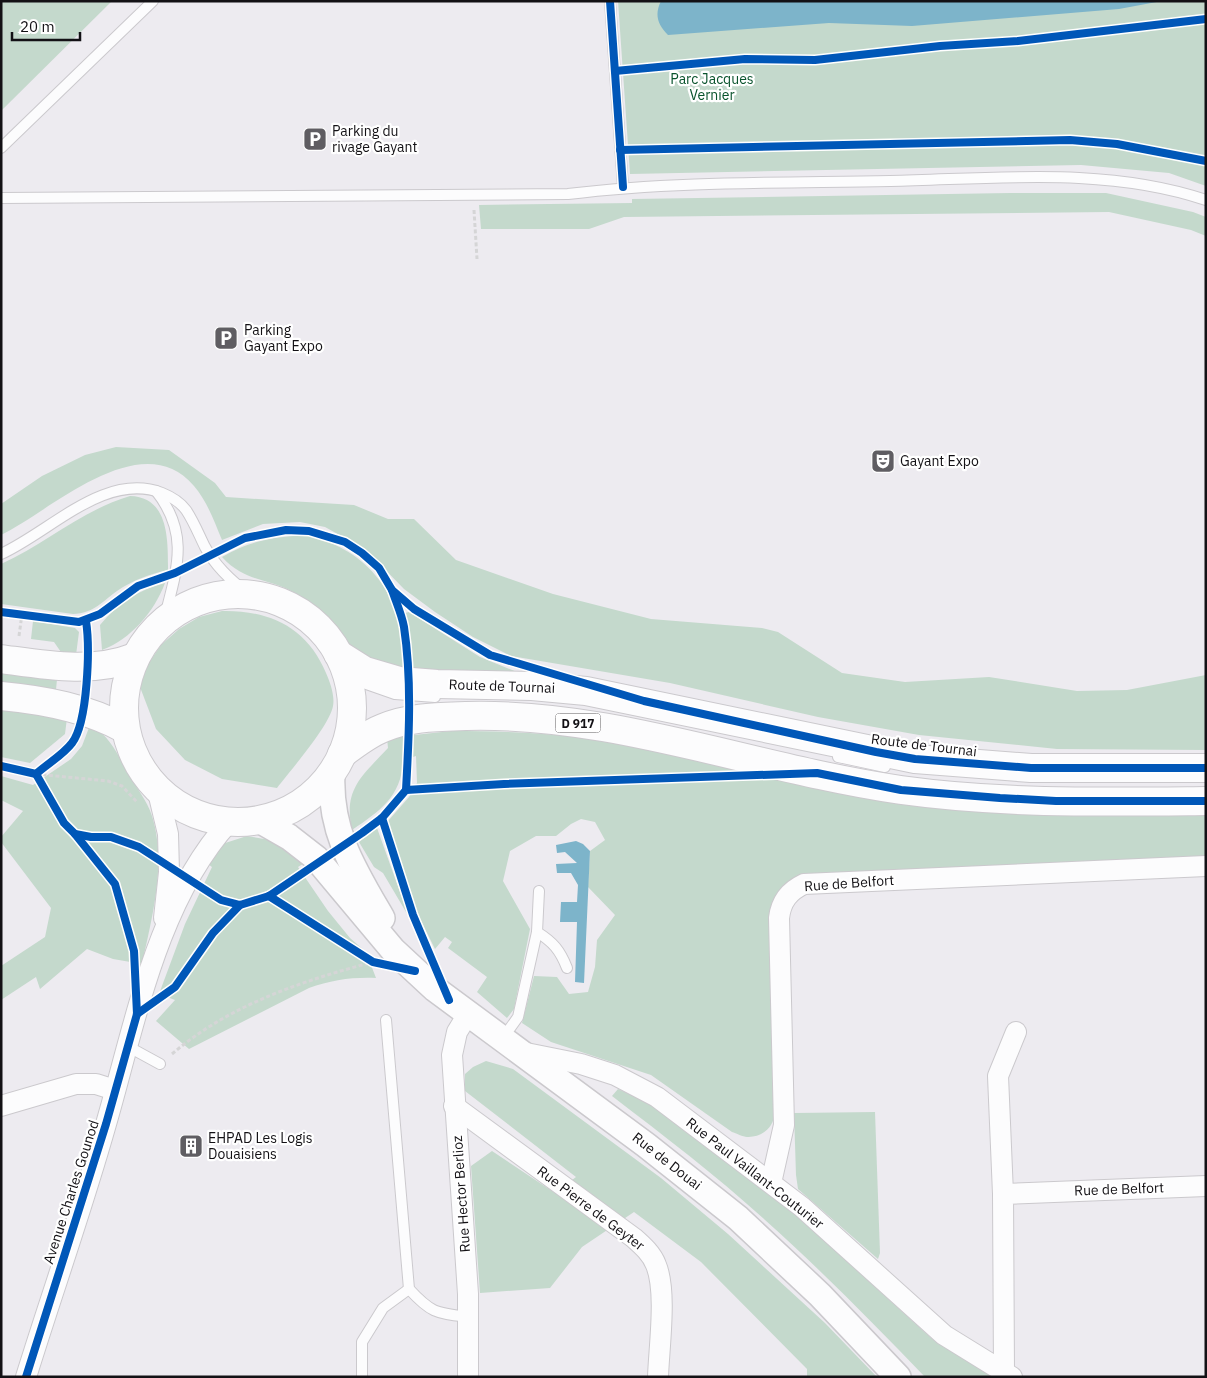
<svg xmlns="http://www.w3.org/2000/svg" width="1207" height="1378" viewBox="0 0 1207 1378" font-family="'IBM Plex Sans',sans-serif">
  <rect width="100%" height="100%" fill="#edebf0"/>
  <g fill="#c4d9cc">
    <polygon points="1,1 112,1 1,111"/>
    <polygon points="618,1 1206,1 1206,186 1169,173 1081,165 630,174"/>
    <polygon points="1010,193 1106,193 1193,212 1206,217 1206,236 1191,230 1109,212 624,217 589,229 481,229 479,205 632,203 632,199"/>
    <path d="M116,447L169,450L215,483L226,497L354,505L388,519H414L456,560L553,594L651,619L762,628L778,632L842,673L905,682L989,677L1077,691L1127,690L1206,675V750L1057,749L919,735L818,717L670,683L511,656L473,637L435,612L404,589L365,549L325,527L300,522L263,524L222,540C214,521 207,501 194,486C141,424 51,511 1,535V504L42,476L85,455Z"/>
    <path d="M130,496C169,497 168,540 168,570C150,574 133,580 117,591C102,602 94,613 73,614L1,604V564C46,544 82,510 130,496Z"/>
    <path d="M304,535C363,546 404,593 403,655H412L405,613L409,612L480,657L517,672L516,678C491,676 372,667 359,657C353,652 349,644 345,638C331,620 316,604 295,593C267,577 246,583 222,557C252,540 270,538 304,535Z"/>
    <path d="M165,583C154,612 131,639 102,650L100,625C117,604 138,590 165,583Z"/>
    <path d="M222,611C269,610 307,627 326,673C330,682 335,696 333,706C330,725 290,771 277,788L222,779L185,760L156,729L140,687L148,664L161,645L179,629L199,617Z"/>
    <polygon points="33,621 75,628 79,632 76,655 63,655 54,642 31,639"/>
    <polygon points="1,673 57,679 56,690 1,682"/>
    <polygon points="1,707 67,718 65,734 30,763 1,757"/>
    <path d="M90,725C110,736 117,753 127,772C135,786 147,800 152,816C167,864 152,917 142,964L113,959L87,949L40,989L36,977L1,1000V966L45,937L51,908L1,842V837L23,811L1,800V776L33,785L71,759L82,746Z"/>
    <path d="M451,731C518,731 575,734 642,746L1206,814V859L804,877L771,917L773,1106C779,1122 765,1138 747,1137C743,1137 736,1133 732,1132L651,1075L551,1042L522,1023L534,976L557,977L569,994L588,992L595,967L597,940L615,915L588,887L590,851L605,840L595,822L581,819L571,824L556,836H536L510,851L503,881L530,929L514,1009L507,1018L477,992L487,977L448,948L452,942L445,937L435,949L417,913L388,821L409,797L417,783L416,756L403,760C402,796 380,811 352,830C343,789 362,776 388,748L387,738Z"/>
    <polygon points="377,828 409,917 383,873 374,867 359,842"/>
    <path d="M247,836L270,840L306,862L298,867L328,911L350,938L366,952L376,978C353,977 331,980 309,988L189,1049L156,1021L175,1000L159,994L185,924L212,867L205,862L219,845Z"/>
    <polygon points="486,1061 513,1069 661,1178 728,1234 825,1323 877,1377 807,1377 807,1369 701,1262 634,1212 582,1247 550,1288 480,1293 471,1166 492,1151 555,1193 576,1177 465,1091 465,1074 473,1067"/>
    <path d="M618,1089L661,1109L781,1201L930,1337L996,1377H925C873,1323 821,1270 765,1220C717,1176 664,1136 612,1096Z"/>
    <polygon points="875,1112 880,1253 878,1259 798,1189 796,1175 794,1113"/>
  </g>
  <g fill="#7db4ca">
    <path d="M661,1H1162L1119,9L912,26L829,23L668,35C658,25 654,15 661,1Z"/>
    <polygon points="576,841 583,844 590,851 584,983 575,982 577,922 560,922 561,902 577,902 578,885 571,873 557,873 556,864 577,863 565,852 557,853 556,845"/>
  </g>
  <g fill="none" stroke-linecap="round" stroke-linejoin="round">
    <g stroke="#cbc9cd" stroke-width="12">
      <g id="service">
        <polyline points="610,1 623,187"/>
        <polyline points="1,148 153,1"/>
        <path d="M1,198L568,194C675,181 782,183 890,181C994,179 1105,166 1206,200"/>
        <path d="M156,491C191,535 176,571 164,620"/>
        <path d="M1,554C50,532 105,471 162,493C172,497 180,502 186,510C194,522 199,535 205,547C216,567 231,581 249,594"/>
        <polyline points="355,680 395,694 435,697"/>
        <polyline points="838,757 885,767"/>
        <path d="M537,932C553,942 560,950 567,968"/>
        <path d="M386,1020L409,1289C431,1313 436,1313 468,1317"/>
        <polyline points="503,1038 518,1017 537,932 539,891"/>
        <polyline points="127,1046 160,1064"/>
        <polyline points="362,1377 362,1342 383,1308 409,1289"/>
      </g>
    </g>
    <g stroke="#cbc9cd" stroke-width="22">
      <g id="minor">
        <polyline points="157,788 168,834 169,872 164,918"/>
        <polyline points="521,1052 581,1064 615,1075 657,1097 802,1207 944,1335 1012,1377"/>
        <polyline points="1,1106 76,1084 96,1084 115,1090"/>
        <path d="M454,1106L634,1238C643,1246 652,1254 656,1265C667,1291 659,1347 658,1377"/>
        <path d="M771,1183L784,1125L779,918C781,901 789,891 804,884L1206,866"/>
        <polyline points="1003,1194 998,1076 1016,1032"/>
        <polyline points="1004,1372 1003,1194 1206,1186"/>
        <path d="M26,1377C52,1293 82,1209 106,1124C135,1024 157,901 229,822"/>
        <polyline points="468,1377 468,1294 452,1055 457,1032 468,1014"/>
      </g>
    </g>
    <g stroke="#cbc9cd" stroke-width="28">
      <g id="tertiary">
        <path d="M332,773C329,831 354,870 382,918"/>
        <polyline points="259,820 289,837 316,858 393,950 435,989 646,1145 738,1218 820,1295 898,1377"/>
      </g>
    </g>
    <g stroke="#cbc9cd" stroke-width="30">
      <g id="primary">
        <circle cx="238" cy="708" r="114"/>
        <polyline points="338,654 365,671 399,681 437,684 532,686 586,691 915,759 1031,768 1206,768"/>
        <path d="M1,659C45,665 92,674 135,657"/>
        <path d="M1,696C44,700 88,708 125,729"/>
        <path d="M342,754C355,744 368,734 383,728C409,717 438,717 466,716C615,712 755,769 901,790C1002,804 1104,802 1206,801"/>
      </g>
    </g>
    <g stroke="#d5d5d6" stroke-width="3" stroke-dasharray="4 2.5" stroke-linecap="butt">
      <polyline points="474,210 477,259"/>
      <polyline points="19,636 22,614"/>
      <polyline points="36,774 108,781 122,786 137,802"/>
      <path d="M172,1054C229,1005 302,981 373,962"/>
    </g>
    <use href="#service" stroke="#fcfcfd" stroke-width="10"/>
    <use href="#minor" stroke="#fcfcfd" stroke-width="20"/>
    <use href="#tertiary" stroke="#fcfcfd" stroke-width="25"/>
    <use href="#primary" stroke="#fcfcfd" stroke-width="28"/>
    <g stroke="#fff" stroke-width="11">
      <g id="cycleway">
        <polyline points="610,1 623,187"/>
        <polyline points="615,71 745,59 815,60 940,46 1018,41 1206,19"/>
        <polyline points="620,150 1070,140 1117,144 1206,161"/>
        <path d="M392,590C396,602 402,615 404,627C412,680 409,737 406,790"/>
        <polyline points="1,612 79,622 100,614 138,586 175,573 245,538 286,530 309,531 345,542 362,553 379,568 392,590 414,609 490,655 644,701 876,752 915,759 1031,768 1206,768"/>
        <path d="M1,766L36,774C47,764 63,755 72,743C88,722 90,647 86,621"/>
        <polyline points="36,774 64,823 75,834 91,837 111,837 139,847 221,900 240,905 269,896 362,833 382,818 406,790 504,784 817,773 901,790 1000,798 1056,801 1206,801"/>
        <polyline points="382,818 413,915 449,1000"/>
        <polyline points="269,896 373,962 415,971"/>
        <polyline points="137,1014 175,987 213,933 240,905"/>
        <polyline points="26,1377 106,1124 137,1014 134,951 115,884 75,834"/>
      </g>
    </g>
    <use href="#cycleway" stroke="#0057b8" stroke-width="8"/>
  </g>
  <defs>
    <g id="parking-square" transform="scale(1.25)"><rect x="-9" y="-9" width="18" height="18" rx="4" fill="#5f5d62" stroke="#fff"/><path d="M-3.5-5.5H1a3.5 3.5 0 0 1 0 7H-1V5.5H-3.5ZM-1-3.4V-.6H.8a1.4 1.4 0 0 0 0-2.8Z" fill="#fff"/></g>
    <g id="theatre-square" transform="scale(1.25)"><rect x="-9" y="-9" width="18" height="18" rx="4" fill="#5f5d62" stroke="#fff"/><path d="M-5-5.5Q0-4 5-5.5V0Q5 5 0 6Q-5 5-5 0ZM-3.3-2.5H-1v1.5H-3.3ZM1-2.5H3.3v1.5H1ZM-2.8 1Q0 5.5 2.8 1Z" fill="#fff"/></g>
    <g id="building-square" transform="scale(1.25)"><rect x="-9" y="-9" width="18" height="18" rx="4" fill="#5f5d62" stroke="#fff"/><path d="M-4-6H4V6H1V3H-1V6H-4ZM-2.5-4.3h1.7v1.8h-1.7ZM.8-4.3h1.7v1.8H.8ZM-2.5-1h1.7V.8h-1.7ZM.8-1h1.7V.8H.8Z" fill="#fff"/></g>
  </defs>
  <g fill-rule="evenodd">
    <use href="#parking-square" x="315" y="139"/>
    <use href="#parking-square" x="226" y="338"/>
    <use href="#theatre-square" x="883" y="461"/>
    <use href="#building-square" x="191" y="1146"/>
  </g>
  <g text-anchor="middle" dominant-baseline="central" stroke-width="4.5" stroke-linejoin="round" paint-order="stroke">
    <rect fill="#fff" stroke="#5a585b" stroke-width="1" x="555.5" y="713.5" width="45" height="19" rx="4"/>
    <g font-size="12" font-weight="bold" fill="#131115">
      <text x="578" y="723">D 917</text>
    </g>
    <g font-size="14" fill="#08532c" stroke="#fff">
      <text x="712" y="79">Parc Jacques<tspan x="712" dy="16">Vernier</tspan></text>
    </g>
    <g font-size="14" fill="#131115" stroke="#fff" text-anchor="start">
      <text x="332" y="131">Parking du<tspan x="332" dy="16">rivage Gayant</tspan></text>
      <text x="244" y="330">Parking<tspan x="244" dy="16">Gayant Expo</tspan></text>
      <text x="900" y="461">Gayant Expo</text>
      <text x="208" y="1138">EHPAD Les Logis<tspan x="208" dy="16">Douaisiens</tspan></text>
    </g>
    <g font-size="14" fill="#131115" stroke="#fff">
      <text transform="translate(502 686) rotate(2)">Route de Tournai</text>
      <text transform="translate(924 745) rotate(7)">Route de Tournai</text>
      <text transform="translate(849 883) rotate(-4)">Rue de Belfort</text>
      <text transform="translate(667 1161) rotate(38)">Rue de Douai</text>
      <text transform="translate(755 1173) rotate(38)">Rue Paul Vaillant-Couturier</text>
      <text transform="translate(1119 1189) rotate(-2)">Rue de Belfort</text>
      <text transform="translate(71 1192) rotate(-72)">Avenue Charles Gounod</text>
      <text transform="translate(461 1194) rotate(-94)">Rue Hector Berlioz</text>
      <text transform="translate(591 1208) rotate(37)">Rue Pierre de Geyter</text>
    </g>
  </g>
  <rect width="1207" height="1378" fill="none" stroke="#131115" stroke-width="5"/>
  <path d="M12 32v8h68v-8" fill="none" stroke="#131115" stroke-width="2.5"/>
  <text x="20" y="32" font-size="15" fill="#131115" stroke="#ffffff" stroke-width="4" paint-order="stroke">20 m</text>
</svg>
